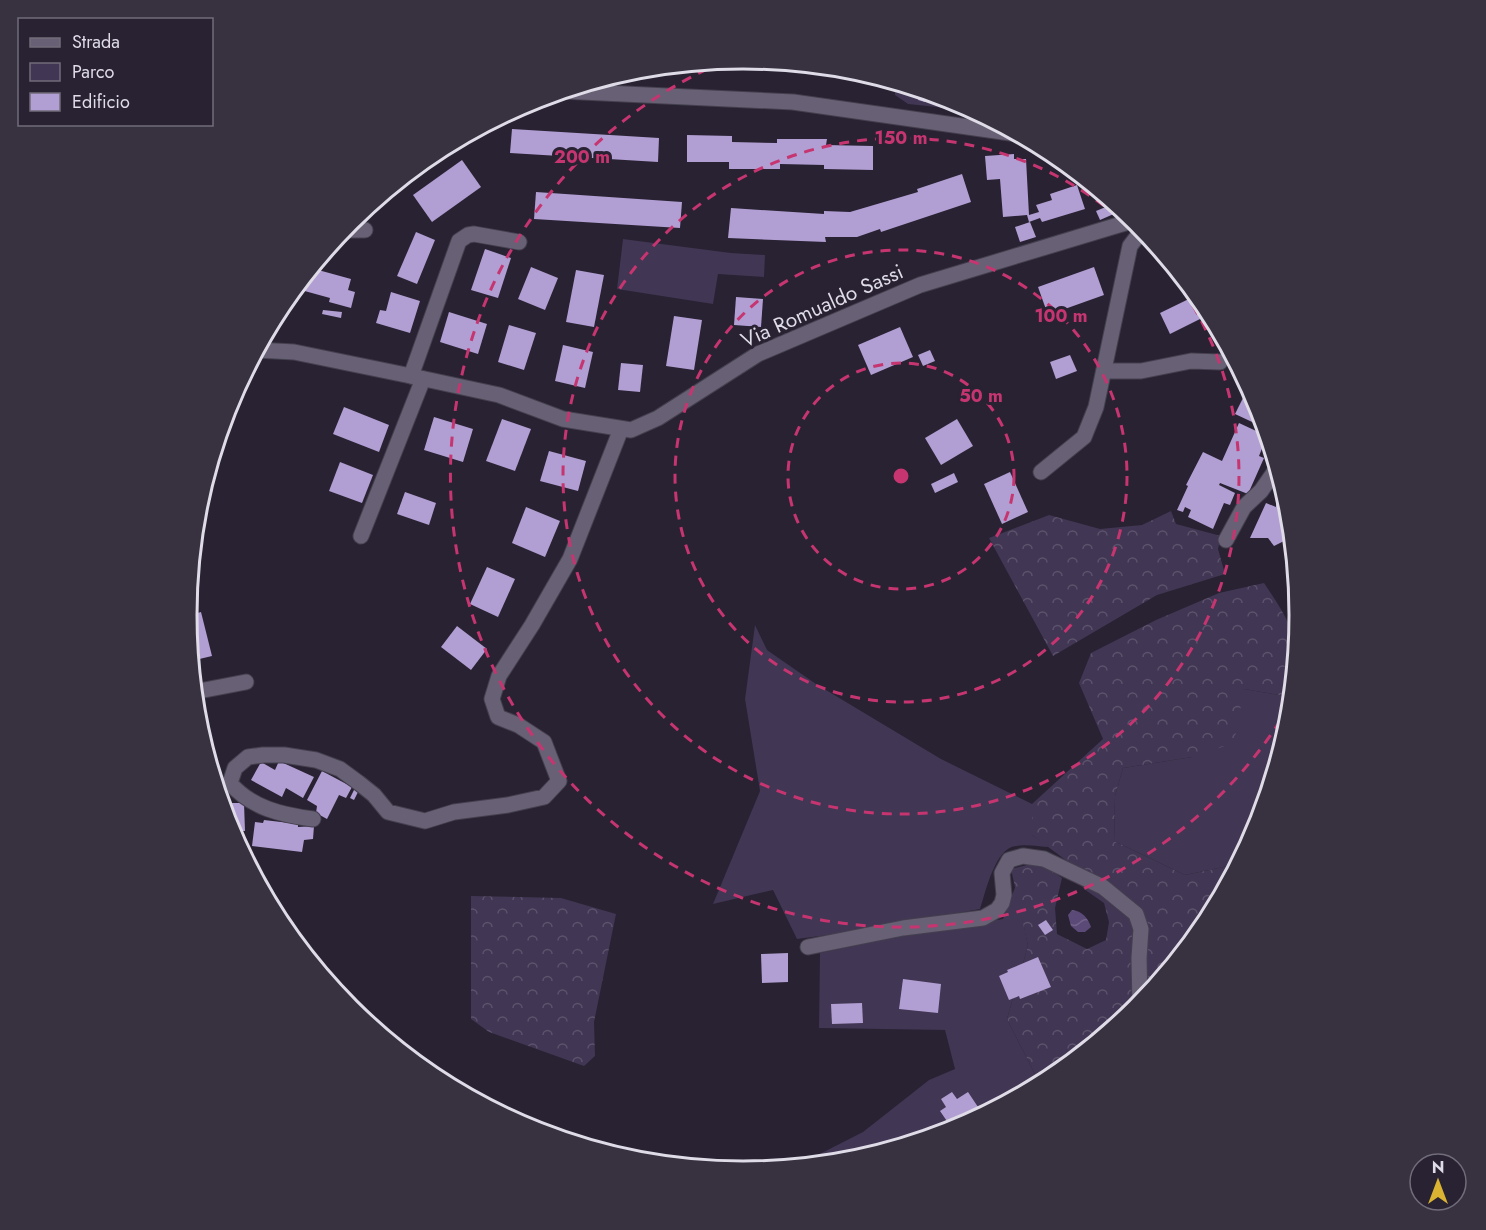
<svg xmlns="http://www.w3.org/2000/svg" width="1486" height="1230" viewBox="0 0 1486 1230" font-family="Jost,sans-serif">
  <defs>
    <pattern id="forest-crowns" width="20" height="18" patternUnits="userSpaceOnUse" patternTransform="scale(1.5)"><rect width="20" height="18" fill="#413653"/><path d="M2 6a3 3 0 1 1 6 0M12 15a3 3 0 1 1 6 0" fill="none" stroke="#5c526c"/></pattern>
    <pattern id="water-waves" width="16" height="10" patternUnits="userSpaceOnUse" patternTransform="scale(1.5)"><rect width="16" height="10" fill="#5b4977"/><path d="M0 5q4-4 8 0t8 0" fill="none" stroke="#72638a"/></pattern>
  </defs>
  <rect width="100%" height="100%" fill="#282232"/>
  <g fill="#413653">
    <polygon points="895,82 956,101 974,111 908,104 895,95"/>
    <polygon points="623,239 731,253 765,255 764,277 718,274 713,304 617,289"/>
    <path d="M755,625L767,650L816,684L941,759L1032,804V835L1050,847C1039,847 1027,844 1016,846C995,848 986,891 980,909L859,931L797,939L773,890L713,904L760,791L745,699Z"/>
    <polygon points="1292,688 1289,724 1257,828 1238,864 1185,875 1114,841 1115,796 1123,768 1192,757 1244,689 1285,696"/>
    <polygon points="1016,885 1028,946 1007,1019 1040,1084 956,1129 851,1161 796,1166 863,1132 929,1080 955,1069 945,1030 819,1028 820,953 906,935 1003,919"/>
  </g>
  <g fill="url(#forest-crowns)">
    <polygon points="1171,511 1176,524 1221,536 1218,549 1225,574 1157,595 1053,656 989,538 1049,515 1100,529 1142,525"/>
    <path d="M1264,583C1276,601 1296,629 1296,651C1296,663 1293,676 1292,688L1285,696L1244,689L1234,743L1192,757L1123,768L1115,796L1114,841L1185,875L1238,864L1206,924L1136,1009L1052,1078L1040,1084L1007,1019L1028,946L1011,869L1039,862L1062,878L1055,908L1057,934L1087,949L1106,940L1109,922L1104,903L1084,889L1071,864L1032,835V804L1103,739L1079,683L1091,653L1156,620L1219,593Z"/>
    <polygon points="471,896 561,898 616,914 594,1022 595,1056 584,1066 489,1032 471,1019"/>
  </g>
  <path fill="url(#water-waves)" d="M1072,910C1082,911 1088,918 1091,927L1085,932H1078L1071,926L1068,915Z"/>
  <g fill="#b19ed2">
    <polygon points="919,96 926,97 925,102 918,100"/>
    <polygon points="512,129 659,138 658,162 510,153"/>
    <polygon points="687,135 732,136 732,142 777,143 777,139 827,139 826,145 873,146 873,170 824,169 824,165 780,164 780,169 729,169 729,162 687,162"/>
    <polygon points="1014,154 1014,159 1026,159 1029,215 1039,212 1036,205 1052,200 1050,194 1077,185 1085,209 1042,222 1040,218 1029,222 1027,215 1003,217 1000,179 987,180 985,156"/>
    <polygon points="462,160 481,187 432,222 413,195"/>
    <polygon points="962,174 971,202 881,232 880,229 857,237 825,237 826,242 728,238 731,208 824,214 824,211 850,212 918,192 917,189"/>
    <polygon points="1098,190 1104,195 1095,198 1093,192"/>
    <polygon points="536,192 682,202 680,228 534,219"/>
    <polygon points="1113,204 1116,213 1100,220 1096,211"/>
    <polygon points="1030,222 1036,237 1020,242 1015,227"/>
    <polygon points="416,232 435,240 417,284 397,276"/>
    <polygon points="485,249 511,258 498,298 471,290"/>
    <polygon points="531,267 558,278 545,310 518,299"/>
    <polygon points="1094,267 1104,295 1048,315 1038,287"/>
    <polygon points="311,268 351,279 348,290 355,292 351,308 329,302 330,298 301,290 299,296 290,294"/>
    <polygon points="576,270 604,275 594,327 566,322"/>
    <polygon points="391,292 420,301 410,333 376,323 380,310 386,311"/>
    <polygon points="1197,295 1210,314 1170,334 1160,313"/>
    <polygon points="736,297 763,299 761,327 734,325"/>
    <polygon points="323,310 342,312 341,318 322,314"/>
    <polygon points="449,312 487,324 478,354 440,342"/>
    <polygon points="674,316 702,320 694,370 666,366"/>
    <polygon points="509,325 536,333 524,370 498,362"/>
    <polygon points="900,327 913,357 871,375 858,345"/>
    <polygon points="563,345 593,352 585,388 555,381"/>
    <polygon points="930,350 935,361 923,366 918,355"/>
    <polygon points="1070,355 1077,371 1056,379 1050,362"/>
    <polygon points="621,363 643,365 640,392 618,390"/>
    <polygon points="1246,392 1254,396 1265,428 1235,414"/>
    <polygon points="344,407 389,425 379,452 333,434"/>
    <polygon points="434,417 473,429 463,462 424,450"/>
    <polygon points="502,419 531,429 515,471 486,461"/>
    <polygon points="957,419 973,446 941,465 925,438"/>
    <polygon points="1239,423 1267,436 1259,456 1264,458 1248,494 1220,483 1219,485 1235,493 1230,505 1224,503 1213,529 1188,517 1191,510 1185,507 1183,512 1177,510 1188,486 1186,485 1203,452 1222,461"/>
    <polygon points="549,451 586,461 578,491 540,481"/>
    <polygon points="340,462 373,475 362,503 329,491"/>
    <polygon points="1010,472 1028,512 1002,524 984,484"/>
    <polygon points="954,473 958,482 935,493 931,484"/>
    <polygon points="405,492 436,503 429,525 397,514"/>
    <polygon points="1287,499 1292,537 1274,546 1268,538 1250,538 1266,503 1276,507 1276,503"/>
    <polygon points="526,507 560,521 545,557 512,543"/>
    <polygon points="487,567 515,579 498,617 470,604"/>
    <polygon points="201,612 212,656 191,661 187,616"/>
    <polygon points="457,626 487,649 471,670 441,647"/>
    <polygon points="279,761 314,777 303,798 286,788 282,797 251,780 261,762 275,770"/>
    <polygon points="322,771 352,787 346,798 339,795 327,819 316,813 317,806 307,800"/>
    <polygon points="355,788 359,790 354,800 350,798"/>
    <polygon points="232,803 244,803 245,831 233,831"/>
    <polygon points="264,820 298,824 298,827 314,826 313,839 304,840 302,852 252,846 255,822 263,823"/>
    <polygon points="1046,920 1053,930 1045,935 1038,925"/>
    <polygon points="788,953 788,982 762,983 761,954"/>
    <polygon points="1038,957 1051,987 1020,999 1019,996 1009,1000 999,976 1008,972 1007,970"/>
    <polygon points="903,979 941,984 938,1013 899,1009"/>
    <polygon points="862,1003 863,1023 832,1024 831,1004"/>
    <polygon points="952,1092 957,1099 968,1092 982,1113 953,1130 940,1111 946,1107 941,1099"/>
  </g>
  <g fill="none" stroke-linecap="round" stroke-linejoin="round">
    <g stroke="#45404f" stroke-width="17">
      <g id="minor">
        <polyline points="561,91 793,102 1017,134"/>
        <polyline points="343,230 365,230"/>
        <polyline points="257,350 294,352 411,376 499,395 563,419 631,430 658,418 758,354 920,285 1135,220"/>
        <polyline points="1104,371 1141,371 1191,361 1220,362"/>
        <polyline points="411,376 459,241 468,235 474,234 519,242"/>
        <polyline points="1041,472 1084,437 1096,407 1130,246 1143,229"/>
        <polyline points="361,536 423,379"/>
        <polyline points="1226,540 1244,507 1261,491 1277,468"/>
        <polyline points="194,692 246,682"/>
        <path d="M313,819C282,815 251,808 230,783L235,768L248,757L263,755H284L316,760L340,769L359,783L374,795L388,812L425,821L454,812L508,805L544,797L559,781L544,742L518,725L498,717L492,699L499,676L532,625L570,559L621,429"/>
        <polyline points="808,947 903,928 983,918 997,910 1002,903 1004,895 1002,873 1009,860 1023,856 1044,859 1103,887 1136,914 1141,929 1139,958 1140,1005"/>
      </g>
    </g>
    <use href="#minor" stroke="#686176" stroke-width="15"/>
  </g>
  <g fill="none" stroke="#c63570" stroke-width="3" stroke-dasharray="10 8">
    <circle cx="901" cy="476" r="113"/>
    <circle cx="901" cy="476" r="226"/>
    <circle cx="901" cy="476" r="338"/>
    <path d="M1290 705A451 451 0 1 1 725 61"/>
  </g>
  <g text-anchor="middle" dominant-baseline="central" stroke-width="6" stroke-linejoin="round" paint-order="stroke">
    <g font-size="21" fill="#dfdbe7" stroke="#282232">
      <text transform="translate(822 306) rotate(-24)">Via Romualdo Sassi</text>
    </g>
  </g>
  <path d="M0 0H1486V1230H0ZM197 615a546 546 0 1 1 1092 0a546 546 0 1 1-1092 0Z" fill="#373140" fill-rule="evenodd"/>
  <path fill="none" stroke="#dfdbe7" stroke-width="3" d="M197 615a546 546 0 1 1 1092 0a546 546 0 1 1-1092 0Z"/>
  <circle cx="901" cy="476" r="9" fill="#c63570" stroke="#282232" stroke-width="3"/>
  <g font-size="18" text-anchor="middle" font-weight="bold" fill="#c63570" stroke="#282232" stroke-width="6" stroke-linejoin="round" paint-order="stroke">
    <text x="901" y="144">150 m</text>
    <text x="582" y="163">200 m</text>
    <text x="1061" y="322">100 m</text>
    <text x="981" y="402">50 m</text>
  </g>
  <rect x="18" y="18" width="195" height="108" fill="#282232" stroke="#716c7a" stroke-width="1.5"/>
  <rect x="30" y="38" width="30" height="9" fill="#686176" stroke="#716c7a" stroke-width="1.5"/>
  <text x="72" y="48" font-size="18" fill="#dfdbe7">Strada</text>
  <rect x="30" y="63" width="30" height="18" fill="#413653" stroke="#716c7a" stroke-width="1.5"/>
  <text x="72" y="78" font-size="18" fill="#dfdbe7">Parco</text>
  <rect x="30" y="93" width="30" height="18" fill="#b19ed2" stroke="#716c7a" stroke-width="1.5"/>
  <text x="72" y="108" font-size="18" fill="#dfdbe7">Edificio</text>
  <g transform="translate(1438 1182)"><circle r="28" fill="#282232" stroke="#716c7a" stroke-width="1.5"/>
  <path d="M0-4.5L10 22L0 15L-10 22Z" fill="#dab333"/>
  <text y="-9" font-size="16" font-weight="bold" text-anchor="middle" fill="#dfdbe7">N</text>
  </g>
</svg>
